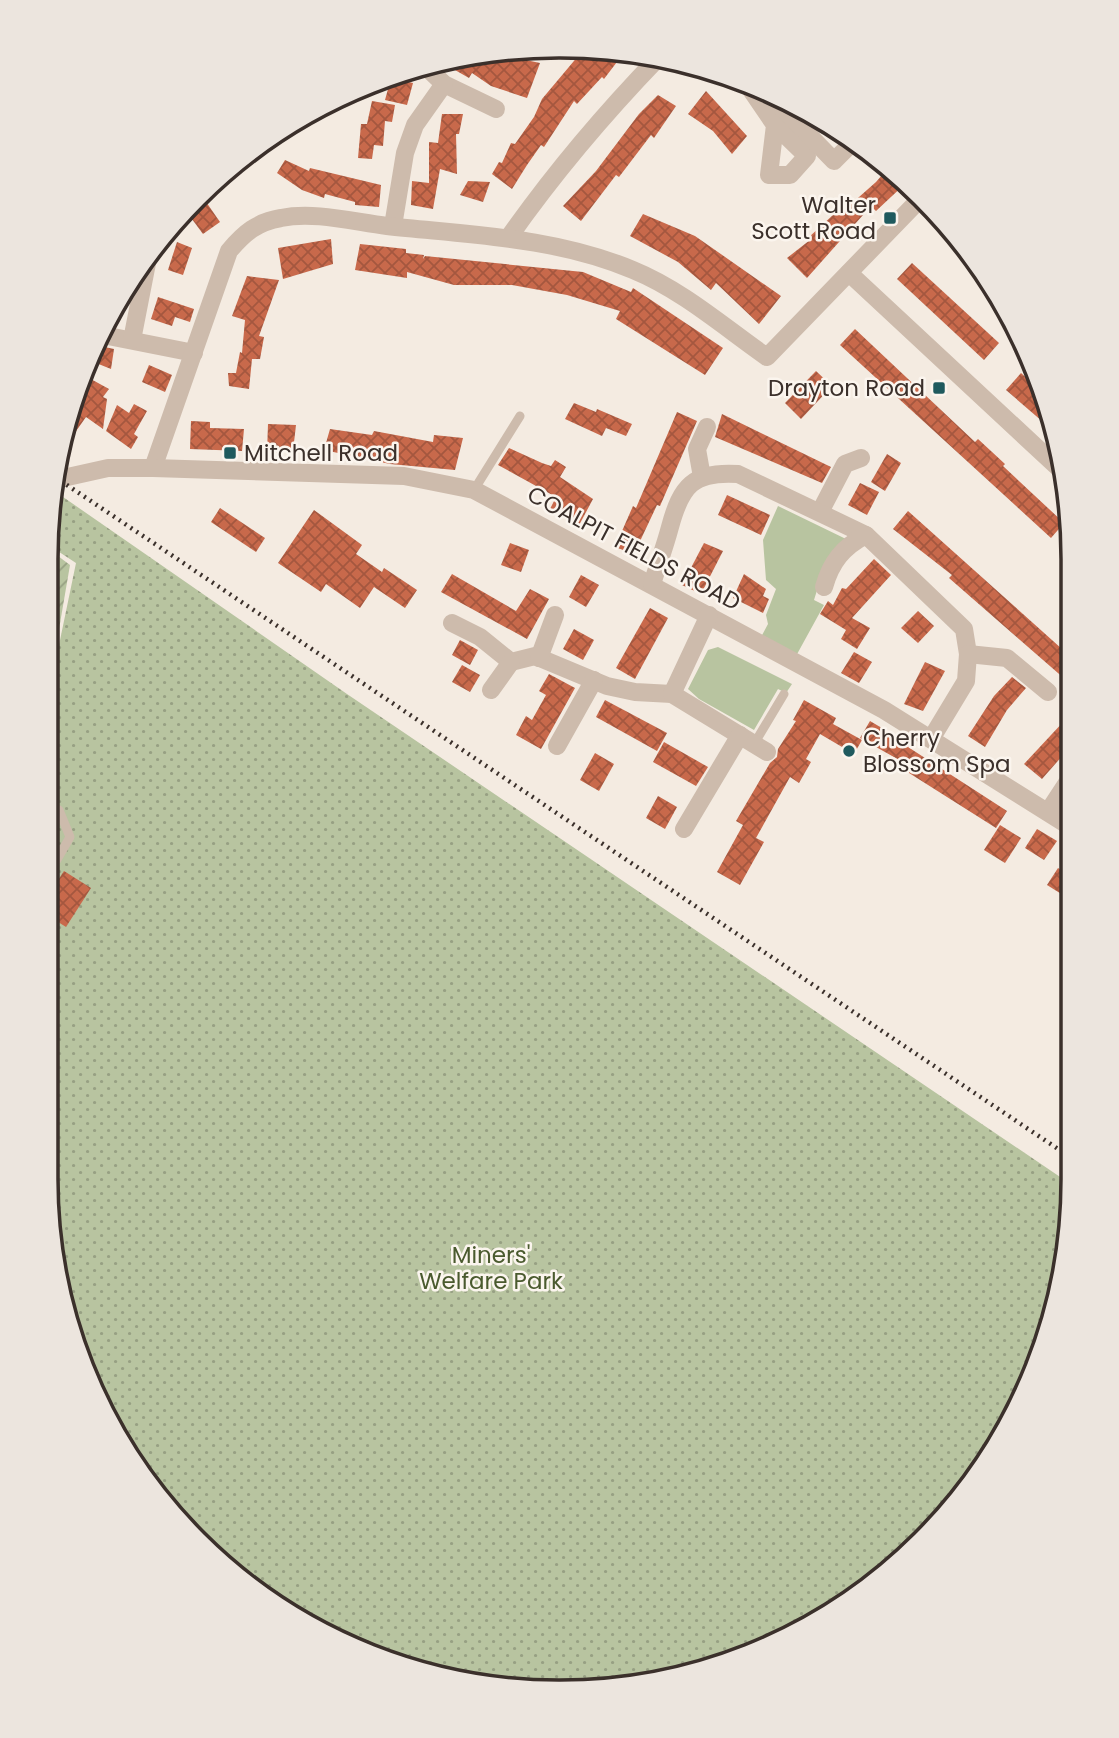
<svg xmlns="http://www.w3.org/2000/svg" width="1119" height="1738" viewBox="0 0 1119 1738" font-family="Poppins,sans-serif">
  <defs>
    <pattern id="park-dots" width="8" height="8" patternUnits="userSpaceOnUse" patternTransform="scale(1.75)"><rect width="8" height="8" fill="#b8c4a0"/><path d="M2 2h.1M6 6h.1" fill="none" stroke="#97a083" stroke-width="1.8" stroke-linecap="round"/></pattern>
    <pattern id="garden-furrows" width="10" height="10" patternUnits="userSpaceOnUse" patternTransform="scale(1.75)"><rect width="10" height="10" fill="#b8c4a0"/><path d="M-1 1l2-2M0 10L10 0M9 11l2-2" fill="none" stroke="#97a083"/></pattern>
    <pattern id="building-cross-hatch" width="8" height="8" patternUnits="userSpaceOnUse" patternTransform="scale(1.75)"><rect width="8" height="8" fill="#c8694b"/><path d="M0 0l8 8M0 8l8-8" fill="none" stroke="#a4573f"/></pattern>
  </defs>
  <rect width="100%" height="100%" fill="#f4ebe1"/>
  <g fill="#b8c4a0">
    <polygon points="778,506 846,539 823,571 814,600 824,605 796,656 761,637 768,624 766,615 776,589 766,580 763,540"/>
    <polygon points="718,647 792,684 786,693 778,689 754,730 699,699 688,689 708,650"/>
  </g>
  <polygon fill="url(#park-dots)" points="53,490 347,694 1069,1183 1069,1245 1034,1376 946,1517 817,1623 692,1675 526,1691 394,1665 247,1587 132,1464 73,1343 46,1178 49,647 59,645 76,563 50,546 50,492"/>
  <polygon fill="url(#garden-furrows)" points="50,550 70,565 58,635 49,632"/>
  <g fill="url(#building-cross-hatch)">
    <polygon points="584,49 615,50 623,54 604,79 602,77 577,104 574,101 544,147 541,145 527,165 512,189 492,174 499,162 502,163 511,143 515,144 534,117 542,99"/>
    <polygon points="487,53 514,61 516,58 540,63 527,98 491,86 472,73 469,78 448,66 453,59"/>
    <polygon points="391,78 413,83 407,105 385,100"/>
    <polygon points="706,91 747,136 732,154 713,131 688,114"/>
    <polygon points="658,95 676,106 654,138 651,135 619,177 616,175 581,221 563,206 596,171 639,114"/>
    <polygon points="372,101 395,105 392,122 385,121 383,146 374,145 372,159 358,158 361,124 367,124"/>
    <polygon points="442,114 463,114 459,134 456,134 457,174 440,169 433,209 411,205 412,181 429,183 429,142 438,143"/>
    <polygon points="285,160 309,171 310,168 381,185 379,207 355,205 355,202 325,194 324,198 302,190 277,173"/>
    <polygon points="889,167 907,182 876,211 871,206 807,278 787,258 810,240 808,238 846,203 850,205 876,182"/>
    <polygon points="468,181 490,182 483,202 460,195"/>
    <polygon points="204,199 220,222 203,234 186,211"/>
    <polygon points="643,214 695,236 781,296 759,324 716,283 711,290 678,262 630,236"/>
    <polygon points="331,239 333,264 283,279 278,248"/>
    <polygon points="177,242 192,248 183,275 168,270"/>
    <polygon points="360,244 406,249 406,253 424,255 423,259 425,256 583,272 631,292 633,288 723,348 705,375 616,319 620,311 567,295 512,285 454,285 407,272 407,278 355,270"/>
    <polygon points="912,263 999,343 984,360 897,279"/>
    <polygon points="247,276 279,280 259,336 264,337 260,359 252,359 249,389 229,386 228,373 236,373 240,352 242,353 245,320 232,316"/>
    <polygon points="158,297 194,309 190,322 175,317 172,326 151,319"/>
    <polygon points="855,329 975,442 978,439 1005,464 1003,466 1064,523 1051,538 840,345"/>
    <polygon points="95,345 114,349 111,369 91,361"/>
    <polygon points="149,365 172,375 165,392 142,382"/>
    <polygon points="816,371 832,386 801,419 785,403"/>
    <polygon points="1021,373 1043,393 1057,434 1006,390"/>
    <polygon points="89,378 109,389 103,397 107,399 103,429 86,417 67,444 81,388 87,392"/>
    <polygon points="574,403 596,412 597,409 632,424 626,436 606,428 602,436 565,419"/>
    <polygon points="134,404 147,411 134,434 138,437 131,449 106,431 117,405 129,413"/>
    <polygon points="677,412 697,421 660,506 657,505 634,554 615,547 633,506 636,508"/>
    <polygon points="722,414 831,467 822,483 715,437"/>
    <polygon points="191,421 210,422 210,428 244,429 242,451 190,449"/>
    <polygon points="268,424 296,425 293,451 267,453"/>
    <polygon points="330,429 372,435 374,431 433,442 434,435 463,438 455,470 390,464 324,450"/>
    <polygon points="509,448 542,463 551,466 555,460 566,467 560,477 593,499 578,527 550,509 556,497 498,465"/>
    <polygon points="887,454 901,463 885,491 871,482"/>
    <polygon points="860,483 879,492 867,515 848,505"/>
    <polygon points="727,495 770,515 761,535 718,515"/>
    <polygon points="220,508 265,538 256,552 211,522"/>
    <polygon points="314,510 362,545 356,554 382,572 384,568 417,590 405,608 374,587 360,608 326,584 321,592 278,563"/>
    <polygon points="908,511 1072,658 1072,673 1066,680 949,578 952,575 893,529"/>
    <polygon points="510,543 529,550 521,572 501,565"/>
    <polygon points="704,543 723,551 701,594 682,585"/>
    <polygon points="874,559 891,575 852,618 870,628 857,649 841,639 846,630 820,614 828,601 833,605 842,588 846,589"/>
    <polygon points="452,574 516,611 530,589 549,599 527,639 441,592"/>
    <polygon points="744,574 766,589 763,596 769,599 763,613 733,598"/>
    <polygon points="581,575 599,585 586,607 569,597"/>
    <polygon points="650,608 668,618 635,679 616,668"/>
    <polygon points="918,611 934,626 918,643 901,628"/>
    <polygon points="574,629 594,640 583,660 563,649"/>
    <polygon points="460,640 478,650 470,665 452,655"/>
    <polygon points="854,652 872,662 859,683 841,673"/>
    <polygon points="925,662 945,671 923,711 904,704"/>
    <polygon points="462,665 480,675 470,692 452,682"/>
    <polygon points="549,674 575,688 541,749 516,735 526,716 532,720 546,695 539,691"/>
    <polygon points="1012,677 1026,688 1007,710 985,747 968,736 994,696"/>
    <polygon points="605,700 667,733 657,751 596,717"/>
    <polygon points="804,700 836,718 833,724 862,740 854,754 820,734 806,759 811,762 799,783 790,777 756,838 764,842 740,885 717,872 743,825 736,821 770,763 777,757 778,749 796,721 793,720"/>
    <polygon points="1065,720 1072,726 1071,746 1042,779 1024,764"/>
    <polygon points="870,721 909,744 908,747 1007,811 996,828 898,766 901,761 860,738"/>
    <polygon points="664,742 708,767 696,786 653,762"/>
    <polygon points="595,753 614,764 599,791 580,780"/>
    <polygon points="658,796 677,807 665,829 646,818"/>
    <polygon points="1000,825 1021,838 1005,863 984,850"/>
    <polygon points="1037,829 1057,841 1044,860 1025,848"/>
    <polygon points="1058,868 1071,876 1071,900 1047,885"/>
    <polygon points="64,871 91,888 66,927 47,915 47,897"/>
  </g>
  <g fill="none" stroke-linecap="round" stroke-linejoin="round">
    <g stroke="#cdbbac" stroke-width="9">
      <polyline points="474,490 520,416"/>
      <polyline points="754,744 784,694"/>
      <polyline points="47,877 70,837 59,810 48,806"/>
    </g>
    <g stroke="#cdbbac" stroke-width="18">
      <polyline points="423,64 444,84 496,109"/>
      <polyline points="740,80 747,84 775,125 769,175 790,175 807,156 775,125"/>
      <polyline points="766,91 834,161 854,141"/>
      <polyline points="393,226 405,153 415,125 444,84"/>
      <path d="M509,237C554,173 604,114 659,57"/>
      <polyline points="849,273 1064,473"/>
      <polyline points="98,334 194,353"/>
      <polyline points="132,340 148,258"/>
      <path d="M153,468L229,251C244,233 257,222 281,218C314,211 354,222 387,226C470,235 555,237 633,270C682,290 724,327 767,357L921,198"/>
      <polyline points="702,477 697,449 707,427"/>
      <polyline points="54,480 108,468 153,468 404,476 474,490 884,710 1071,827"/>
      <polyline points="820,512 845,464 861,458"/>
      <path d="M652,584C658,565 665,546 670,527C681,486 693,471 738,474L866,535L964,629L968,654L966,681L931,739"/>
      <path d="M824,587C831,562 843,547 866,535"/>
      <polyline points="452,623 480,637 511,662 535,656 607,686 635,692 672,694 767,752"/>
      <polyline points="968,654 1007,658 1048,692"/>
      <polyline points="539,658 555,615"/>
      <polyline points="491,690 511,662"/>
      <polyline points="672,694 709,615"/>
      <polyline points="557,746 594,680"/>
      <polyline points="1048,812 1071,777"/>
      <polyline points="684,829 740,735"/>
    </g>
    <polyline stroke="#3b302b" stroke-width="4.5" stroke-dasharray="2 5" stroke-linecap="butt" points="55,477 1070,1157"/>
  </g>
  <g fill="#1f5a5e" stroke="#fbf5ee" stroke-width="2.5">
    <rect x="883" y="211" width="14" height="14" rx="3.5"/>
    <rect x="932" y="381" width="14" height="14" rx="3.5"/>
    <rect x="223" y="446" width="14" height="14" rx="3.5"/>
    <circle cx="849" cy="751" r="7"/>
  </g>
  <g text-anchor="middle" dominant-baseline="central" stroke-width="5" stroke-linejoin="round" paint-order="stroke">
    <g font-size="23" fill="#3b302b" stroke="#fbf5ee" text-anchor="end">
      <text x="876" y="205">Walter<tspan x="876" dy="26">Scott Road</tspan></text>
      <text x="925" y="388">Drayton Road</text>
      <text x="244" y="453" text-anchor="start">Mitchell Road</text>
      <text x="863" y="738" text-anchor="start">Cherry<tspan x="863" dy="26">Blossom Spa</tspan></text>
    </g>
    <g font-size="23" fill="#3b302b" stroke="#fbf5ee">
      <text transform="translate(634 548) rotate(28)">COALPIT FIELDS ROAD</text>
    </g>
    <g font-size="23" fill="#4a5a2e" stroke="#fbf5ee">
      <text x="491" y="1255">Miners'<tspan x="491" dy="26">Welfare Park</tspan></text>
    </g>
  </g>
  <path d="M0 0H1119V1738H0ZM559 58H560A501 501 0 0 1 1061 559V1179A501 501 0 0 1 560 1680H559A501 501 0 0 1 58 1179V559A501 501 0 0 1 559 58Z" fill="#ece5de" fill-rule="evenodd"/>
  <path fill="none" stroke="#3b302b" stroke-width="3.5" d="M559 58H560A501 501 0 0 1 1061 559V1179A501 501 0 0 1 560 1680H559A501 501 0 0 1 58 1179V559A501 501 0 0 1 559 58Z"/>
</svg>
